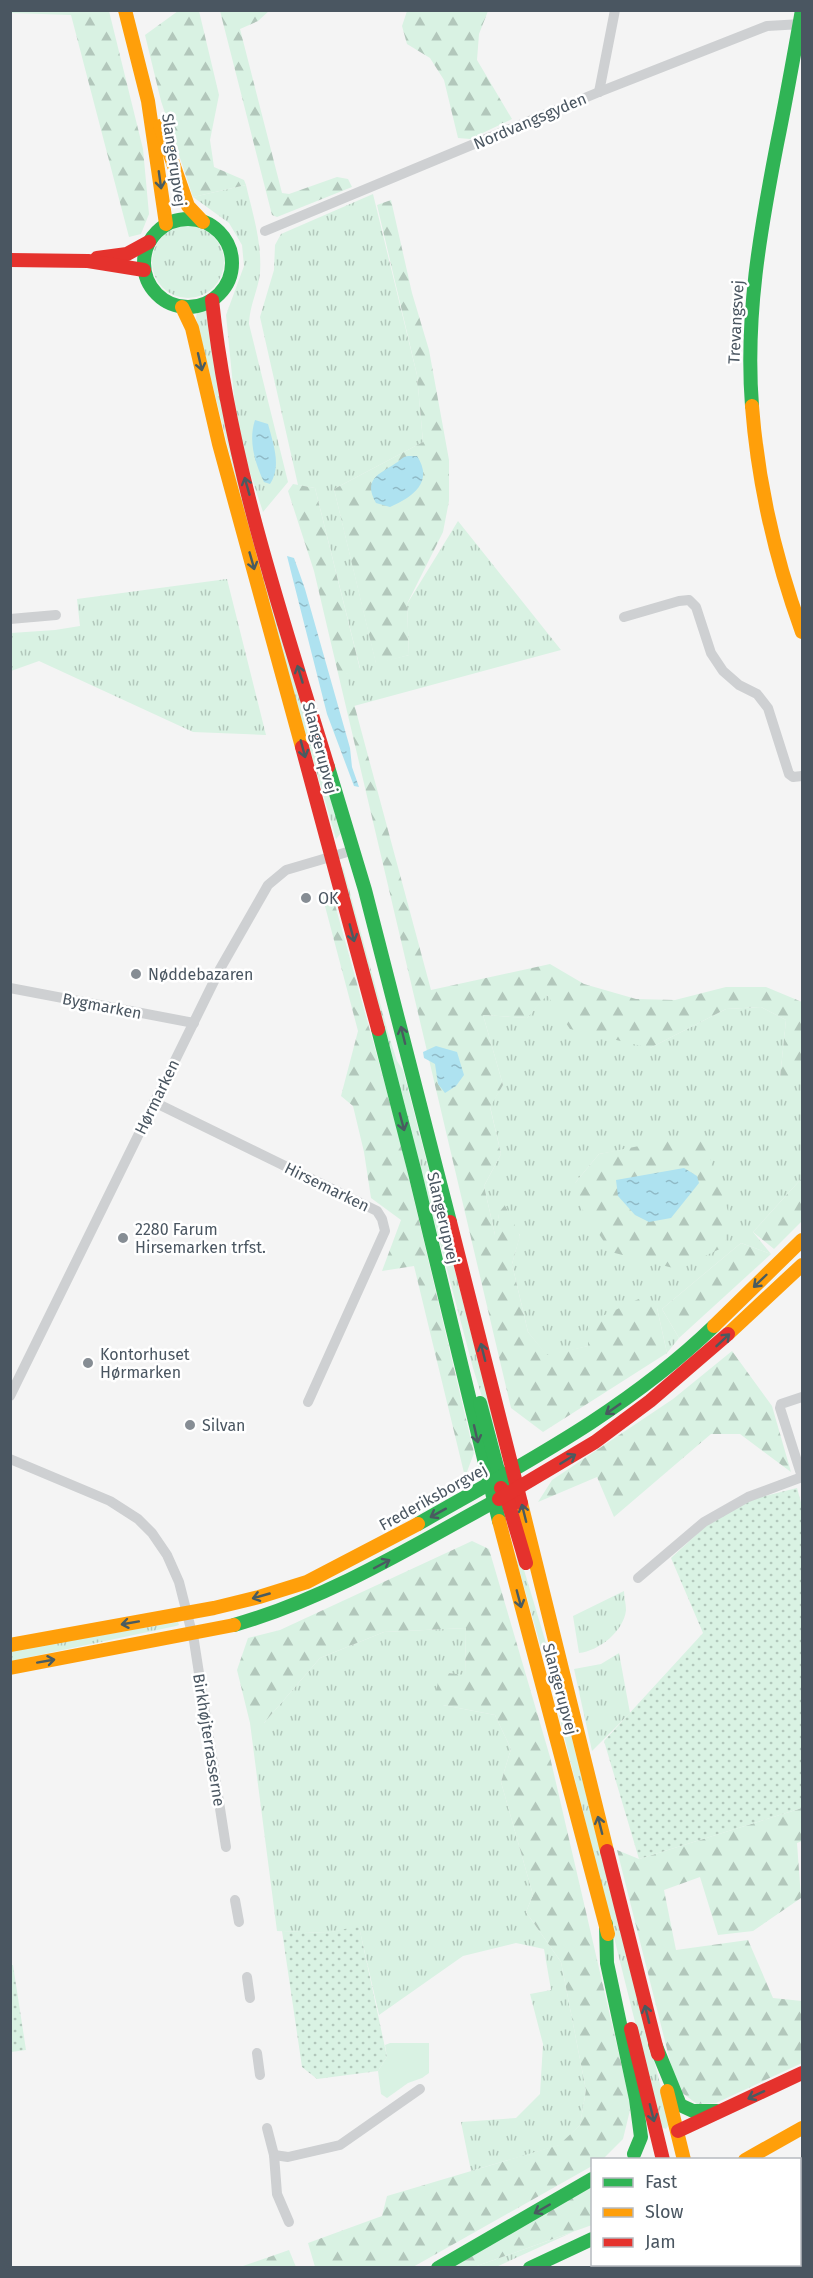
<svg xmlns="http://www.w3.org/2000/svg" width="813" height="2278" viewBox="0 0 813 2278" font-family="'Fira Sans',sans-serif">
  <defs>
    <pattern id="grass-tufts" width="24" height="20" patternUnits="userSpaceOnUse" patternTransform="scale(1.5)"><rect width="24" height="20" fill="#d9f2e3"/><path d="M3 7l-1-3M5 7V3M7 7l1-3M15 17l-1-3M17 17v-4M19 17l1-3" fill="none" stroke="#b2c7bb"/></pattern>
    <pattern id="forest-firs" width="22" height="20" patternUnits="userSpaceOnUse" patternTransform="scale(1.5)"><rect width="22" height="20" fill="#d9f2e3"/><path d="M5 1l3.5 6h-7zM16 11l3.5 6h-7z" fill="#b2c7bb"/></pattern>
    <pattern id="park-dots" width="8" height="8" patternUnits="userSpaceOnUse" patternTransform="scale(1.5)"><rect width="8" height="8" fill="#d9f2e3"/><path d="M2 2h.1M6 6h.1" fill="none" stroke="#b2c7bb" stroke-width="1.8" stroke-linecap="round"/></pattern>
    <pattern id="water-ripples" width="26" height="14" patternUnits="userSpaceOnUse" patternTransform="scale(1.5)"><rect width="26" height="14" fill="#aee2f0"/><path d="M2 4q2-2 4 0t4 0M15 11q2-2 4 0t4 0" fill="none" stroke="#90bac6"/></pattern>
  </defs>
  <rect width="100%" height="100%" fill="#f4f4f4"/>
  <g fill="url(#grass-tufts)" fill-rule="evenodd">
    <path d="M246,185C253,215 262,242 260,273C258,291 250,303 249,324L288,482L263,512L238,436L226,315L244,266L242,245L229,223L193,197Z"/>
    <polygon points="373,194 417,375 423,442 334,489 376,663 409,655 407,604 458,521 561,650 354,706 345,674 360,668 315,488 298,485 260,317 274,270 275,245 281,234"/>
    <circle cx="188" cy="262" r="36"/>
    <polygon points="207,310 342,832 336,839 260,576 196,318 197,312"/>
    <polygon points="227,579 266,735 193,732 39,661 11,671 11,633 55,630 80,626 77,599"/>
    <polygon points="343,867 389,1036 397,1061 403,1070 497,1433 487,1413 473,1368 341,868"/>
    <path d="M546,995L650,1048L726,1009L761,1007L786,1020L780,1078H802V1178L753,1232L771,1254L741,1243L662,1309L679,1338L667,1353L657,1308L588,1346L547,1356L528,1332L512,1264L520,1235L498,1214L502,1235H495L484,1186L501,1154L490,1106L503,1085L483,1015L527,1018ZM634,1148L575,1183L599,1154Z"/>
    <polygon points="515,1540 549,1653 543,1655 517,1562"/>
    <path d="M624,1591C624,1597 626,1604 626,1610C624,1631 599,1651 579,1653L573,1616Z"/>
    <polygon points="178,1622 179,1625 176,1626 11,1661 11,1651"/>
    <polygon points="466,1628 465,1676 448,1673 443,1705 495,1715 511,1749 501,1782 533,1895 526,1912 561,1962 586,2090 580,2125 560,2145 471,2171 461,2122 516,2118 540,2094 543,2044 530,1994 551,1990 544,1949 516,1943 463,1956 379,2015 359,1927 326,1933 277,1931 250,1723 264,1723 320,1658 384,1632"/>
    <polygon points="619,1653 630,1713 592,1751 574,1669 601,1664"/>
    <polygon points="559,1688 670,2123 666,2129 661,2127 553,1691"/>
    <polygon points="573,2232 496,2267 474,2267"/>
  </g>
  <g fill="url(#forest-firs)">
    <polygon points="10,11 109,11 143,149 149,214 141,234 129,237 71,15 11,13"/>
    <polygon points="178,11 199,11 219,95 210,140 214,167 244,180 246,185 193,197 161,101 145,35"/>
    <polygon points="220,11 269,11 258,21 240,29 282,193 289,194 337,177 348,179 352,187 277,217 272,215"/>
    <polygon points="407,11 488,11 479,34 477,60 512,119 470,139 458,138 444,80 430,58 407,44 402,26"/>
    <polygon points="391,200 412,293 429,350 449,460 449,501 443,532 407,604 409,655 376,664 334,489 423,442 417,375 377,205"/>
    <polygon points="293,484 315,488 360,669 346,674 431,990 550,964 584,984 636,999 675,1000 726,987 766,987 802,1002 802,1078 780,1078 786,1020 761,1007 726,1009 650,1048 570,1029 547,995 527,1018 483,1015 503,1085 490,1107 501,1154 484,1186 495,1235 501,1234 498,1214 505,1205 520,1236 512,1264 528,1332 547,1355 588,1346 588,1323 647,1295 657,1308 667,1353 543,1432 511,1408 314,571 288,491"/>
    <polygon points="321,891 334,901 397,1128 474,1453 465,1477 414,1266 382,1271 401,1220 371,1198 364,1152 353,1106 341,1096 358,1031"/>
    <polygon points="689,1136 704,1141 729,1214 724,1247 677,1269 611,1252 582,1209 575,1183 599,1154"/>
    <polygon points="802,1178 802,1221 774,1249 753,1232"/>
    <polygon points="741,1243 771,1254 679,1338 662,1309"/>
    <polygon points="732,1351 772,1406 791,1472 740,1434 711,1434 614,1517 597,1477 538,1502 552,1480 673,1399"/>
    <polygon points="472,1541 489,1549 550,1757 631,2106 623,2139 603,2159 592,2160 592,2166 413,2267 315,2267 308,2243 382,2216 387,2196 559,2145 580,2125 586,2090 561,1962 526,1912 533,1895 501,1782 511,1749 495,1715 443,1705 436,1692 439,1677 448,1673 465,1675 466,1628 384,1632 320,1658 264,1723 250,1723 237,1670 248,1638 280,1630"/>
    <polygon points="802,1808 802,1841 797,1843 801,1898 753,1931 718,1935 700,1877 664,1890 676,1950 748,1940 773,1998 802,2001 802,2063 716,2103 697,2104 677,2089 617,1850 639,1859"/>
    <polygon points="592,2185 592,2225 474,2267 451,2268"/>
    <polygon points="289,2250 296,2267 240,2267"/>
  </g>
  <g fill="url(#park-dots)">
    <polygon points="797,1488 802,1506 802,1808 639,1859 604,1741 703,1633 671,1558 708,1524 753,1499"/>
    <polygon points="359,1926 387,2057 378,2071 317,2079 302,2067 282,1931 326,1933"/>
    <polygon points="11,1965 13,1965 26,2050 11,2052"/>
  </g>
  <polygon fill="#d9f2e3" points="390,2043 429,2043 429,2073 422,2078 408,2083 387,2098 381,2094 378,2071 387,2057 385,2045"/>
  <g fill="url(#water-ripples)">
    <path d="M255,420L268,424C273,443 282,466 270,484L264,482C255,463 248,441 255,420Z"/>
    <path d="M408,456H417C434,482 413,497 390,507L376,503C363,479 378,475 396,463C401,460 402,457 408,456Z"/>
    <polygon points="287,556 294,558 305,589 350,748 352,767 359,787 354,786 327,714"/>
    <polygon points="436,1046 457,1052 464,1075 456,1086 445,1093 438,1084 435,1064 424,1058 423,1052"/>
    <polygon points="684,1168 697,1176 699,1183 671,1218 649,1222 635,1215 618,1196 616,1180"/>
  </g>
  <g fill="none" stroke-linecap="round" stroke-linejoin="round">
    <g stroke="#ced0d2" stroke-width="10">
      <polyline points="599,92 615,10"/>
      <polyline points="265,231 599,92 767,26 802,24"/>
      <polyline points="624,617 679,601 689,600 696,607 711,653 723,671 739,685 757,694 768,708 789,774 793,777 802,776"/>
      <polyline points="10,619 56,615"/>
      <polyline points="10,988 194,1023"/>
      <polyline points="154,1102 377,1211 382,1219 385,1231 308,1402"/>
      <polyline points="10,1396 220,969 268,885 286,870 354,850"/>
      <polyline points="10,1459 110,1501 138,1519 152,1533 167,1555 179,1582 194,1641 226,1847"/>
      <polyline points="638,1578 704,1522 748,1497 802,1477 780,1408 781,1404 802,1397"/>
      <polyline points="235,1900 239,1922"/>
      <polyline points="247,1977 250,1998"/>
      <polyline points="257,2053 260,2075"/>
      <polyline points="267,2128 274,2155 277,2194 289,2222"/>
      <polyline points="274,2155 288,2157 340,2145 420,2089"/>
    </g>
    <g stroke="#30b455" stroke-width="14">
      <circle cx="188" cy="263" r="44"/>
      <path d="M752,406C745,317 760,232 777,144C786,100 794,55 802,10"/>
      <polyline points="328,767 365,890 450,1222"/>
      <polyline points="378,1029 415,1173 499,1521"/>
      <polyline points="480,1403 500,1478 506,1486"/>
      <path d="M418,1524C523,1464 626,1411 714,1326"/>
      <path d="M234,1625C329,1598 413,1546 499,1499"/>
      <polyline points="606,1924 607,1963 636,2099 641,2137 634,2154"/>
      <polyline points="655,2044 680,2105 693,2111 717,2111"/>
      <polyline points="689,2264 690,2268"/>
      <polyline points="710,2264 711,2268"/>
      <polyline points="438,2268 592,2179"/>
      <polyline points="530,2268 592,2239"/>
    </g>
    <g stroke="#ff9f0a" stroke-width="14">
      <polyline points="125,10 148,101 166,224"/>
      <polyline points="160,126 188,206 203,222"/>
      <polyline points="182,307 192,328 219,444 302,747"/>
      <path d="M752,406C758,484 775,558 802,632"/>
      <polyline points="714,1326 802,1240"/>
      <polyline points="728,1334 802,1265"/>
      <polyline points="521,1503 607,1851"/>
      <polyline points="499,1521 608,1934"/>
      <polyline points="10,1645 214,1608 259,1597 307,1582 418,1524"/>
      <polyline points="10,1668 234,1625"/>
      <polyline points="667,2091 684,2160"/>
      <polyline points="745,2160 802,2128"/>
      <polyline points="624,2268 630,2264"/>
    </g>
    <g stroke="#e5322d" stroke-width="14">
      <polyline points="97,258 127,254 149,242"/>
      <polyline points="10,260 88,261 144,270"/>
      <path d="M212,300C229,460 281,614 328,767"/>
      <polyline points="302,747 378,1029"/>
      <polyline points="450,1222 521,1503"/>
      <polyline points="501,1488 506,1495 526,1563"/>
      <polyline points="499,1499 595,1442 650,1401 728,1334"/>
      <polyline points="607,1851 658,2054"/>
      <polyline points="631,2029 663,2160"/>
      <polyline points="678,2131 802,2073"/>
      <polyline points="800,2175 802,2174"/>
      <polyline points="800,2257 802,2255"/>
      <polyline points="774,2268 781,2264"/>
    </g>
  </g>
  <defs><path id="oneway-shaft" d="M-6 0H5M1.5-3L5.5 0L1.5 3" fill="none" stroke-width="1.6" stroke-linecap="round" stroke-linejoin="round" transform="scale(1.5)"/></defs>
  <g stroke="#495b60">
    <use href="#oneway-shaft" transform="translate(160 180) rotate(82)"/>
    <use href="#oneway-shaft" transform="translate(200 362) rotate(77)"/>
    <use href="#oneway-shaft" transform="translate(247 486) rotate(-106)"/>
    <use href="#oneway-shaft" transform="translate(252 561) rotate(74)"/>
    <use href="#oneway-shaft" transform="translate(300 674) rotate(-107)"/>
    <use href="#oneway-shaft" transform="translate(303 749) rotate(75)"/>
    <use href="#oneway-shaft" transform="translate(352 933) rotate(75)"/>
    <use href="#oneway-shaft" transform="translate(403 1035) rotate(-104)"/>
    <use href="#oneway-shaft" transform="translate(402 1122) rotate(75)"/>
    <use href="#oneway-shaft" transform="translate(760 1281) rotate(136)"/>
    <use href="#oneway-shaft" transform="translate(723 1340) rotate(-43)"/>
    <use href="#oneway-shaft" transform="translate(483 1352) rotate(-104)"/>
    <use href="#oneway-shaft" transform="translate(613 1409) rotate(145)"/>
    <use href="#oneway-shaft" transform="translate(476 1434) rotate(77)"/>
    <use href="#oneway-shaft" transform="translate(568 1459) rotate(-32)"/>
    <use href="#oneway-shaft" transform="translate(438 1513) rotate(151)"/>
    <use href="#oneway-shaft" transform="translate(524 1513) rotate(-104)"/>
    <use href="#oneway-shaft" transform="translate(382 1564) rotate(-28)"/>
    <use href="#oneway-shaft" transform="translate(261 1596) rotate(164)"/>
    <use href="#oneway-shaft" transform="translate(519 1599) rotate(75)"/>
    <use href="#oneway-shaft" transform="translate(130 1623) rotate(170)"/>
    <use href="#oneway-shaft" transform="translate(46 1661) rotate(-10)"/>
    <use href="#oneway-shaft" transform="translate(600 1825) rotate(-104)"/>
    <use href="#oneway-shaft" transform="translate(647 2014) rotate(-104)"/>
    <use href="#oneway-shaft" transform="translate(756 2095) rotate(155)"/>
    <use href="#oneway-shaft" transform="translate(652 2113) rotate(76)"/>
    <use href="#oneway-shaft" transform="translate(542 2209) rotate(150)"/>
  </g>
  <g fill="#868d94" stroke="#fff" stroke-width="2">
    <circle cx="306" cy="898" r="6"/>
    <circle cx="136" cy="974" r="6"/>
    <circle cx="123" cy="1238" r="6"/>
    <circle cx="88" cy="1363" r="6"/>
    <circle cx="190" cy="1425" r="6"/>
  </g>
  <g text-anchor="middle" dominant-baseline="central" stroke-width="5" stroke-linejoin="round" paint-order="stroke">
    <g font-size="16" fill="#4a5661" stroke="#fff">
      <text transform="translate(530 121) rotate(-23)">Nordvangsgyden</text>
      <text transform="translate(174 160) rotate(82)">Slangerupvej</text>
      <text transform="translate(736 322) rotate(-87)">Trevangsvej</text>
      <text transform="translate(320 748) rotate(75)">Slangerupvej</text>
      <text transform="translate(102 1006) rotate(11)">Bygmarken</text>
      <text transform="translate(157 1097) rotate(-64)">Hørmarken</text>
      <text transform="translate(327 1187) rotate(26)">Hirsemarken</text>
      <text transform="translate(443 1218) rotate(77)">Slangerupvej</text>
      <text transform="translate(433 1497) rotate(-29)">Frederiksborgvej</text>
      <text transform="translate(560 1689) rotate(75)">Slangerupvej</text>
      <text transform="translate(209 1740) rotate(81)">Birkhøjterrasserne</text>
    </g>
    <g font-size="16" fill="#4a5661" stroke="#fff" text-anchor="start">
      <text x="318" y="898">OK</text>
      <text x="148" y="974">Nøddebazaren</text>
      <text x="135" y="1229">2280 Farum<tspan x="135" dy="18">Hirsemarken trfst.</tspan></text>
      <text x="100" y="1354">Kontorhuset<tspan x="100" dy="18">Hørmarken</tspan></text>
      <text x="202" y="1425">Silvan</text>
    </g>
  </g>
  <rect width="813" height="2278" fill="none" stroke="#4a5661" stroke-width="24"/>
  <rect x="591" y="2158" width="210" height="108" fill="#ffffff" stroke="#b7bbc0" stroke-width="1.5"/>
  <rect x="603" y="2178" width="30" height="9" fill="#30b455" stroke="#b7bbc0" stroke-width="1.5"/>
  <text x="645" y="2188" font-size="18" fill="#4a5661">Fast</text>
  <rect x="603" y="2208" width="30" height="9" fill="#ff9f0a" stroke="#b7bbc0" stroke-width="1.5"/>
  <text x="645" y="2218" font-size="18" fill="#4a5661">Slow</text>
  <rect x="603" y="2238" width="30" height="9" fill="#e5322d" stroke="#b7bbc0" stroke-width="1.5"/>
  <text x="645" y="2248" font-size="18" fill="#4a5661">Jam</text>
</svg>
